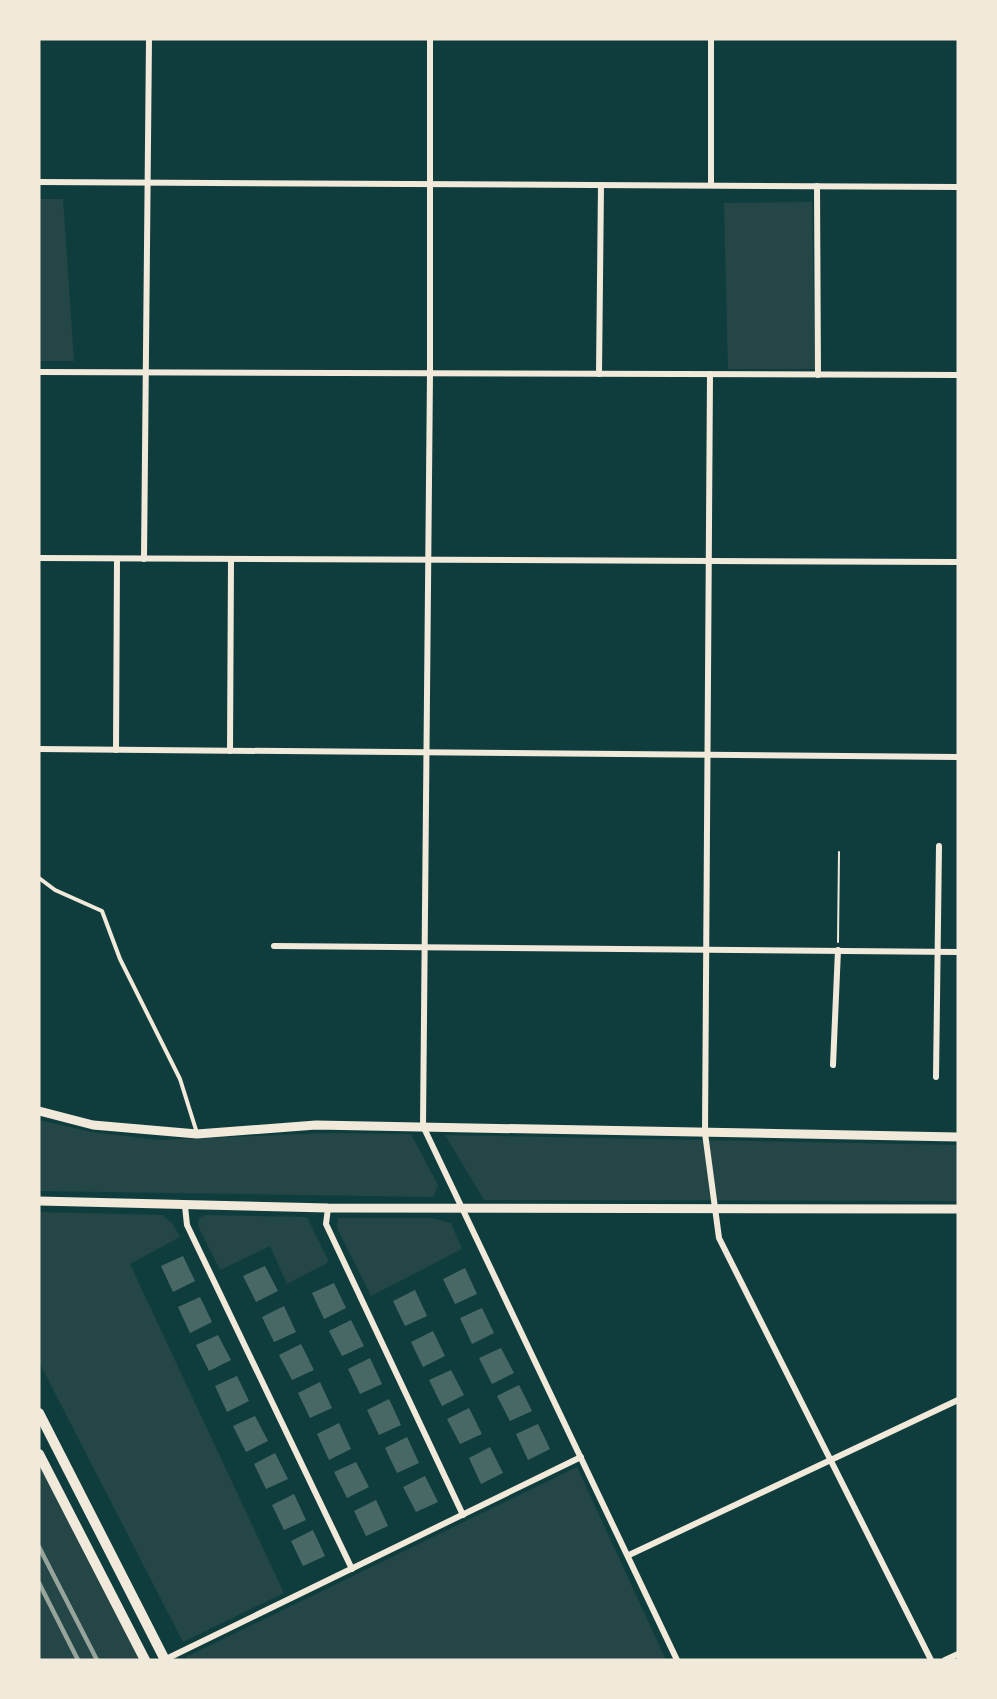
<svg xmlns="http://www.w3.org/2000/svg" width="997" height="1699" viewBox="0 0 997 1699" font-family="Arial,sans-serif">
  <rect width="100%" height="100%" fill="#0f3d3e"/>
  <g fill="#244646">
    <polygon points="39,199 63,199 74,361 39,361"/>
    <polygon points="812,202 815,369 728,369 724,203"/>
    <polygon points="39,1120 91,1132 160,1140 328,1133 411,1134 438,1185 433,1197 39,1191"/>
    <polygon points="445,1135 958,1145 958,1201 484,1200"/>
    <polygon points="39,1212 162,1215 173,1224 180,1237 130,1264 284,1593 183,1642 39,1362"/>
    <polygon points="205,1215 307,1217 329,1262 287,1284 270,1246 220,1270 198,1226 199,1218"/>
    <polygon points="338,1218 432,1218 451,1223 462,1249 371,1296 337,1228"/>
    <polygon points="39,1454 145,1660 39,1660"/>
    <polygon points="577,1467 666,1660 188,1660 186,1657"/>
  </g>
  <g fill="#486865">
    <polygon points="183,1256 195,1281 173,1292 161,1266"/>
    <polygon points="265,1266 278,1291 256,1302 243,1276"/>
    <polygon points="465,1268 477,1294 455,1304 443,1279"/>
    <polygon points="334,1283 346,1308 324,1319 312,1293"/>
    <polygon points="415,1290 427,1316 405,1326 393,1301"/>
    <polygon points="200,1297 212,1322 190,1333 178,1307"/>
    <polygon points="284,1306 296,1332 274,1342 262,1317"/>
    <polygon points="482,1308 494,1333 472,1344 460,1318"/>
    <polygon points="351,1320 364,1346 342,1356 329,1331"/>
    <polygon points="433,1331 445,1356 423,1367 411,1342"/>
    <polygon points="218,1335 231,1360 209,1371 196,1345"/>
    <polygon points="301,1344 314,1370 292,1380 279,1355"/>
    <polygon points="501,1348 514,1373 492,1384 479,1358"/>
    <polygon points="370,1358 382,1384 360,1394 348,1369"/>
    <polygon points="451,1370 464,1395 442,1406 429,1380"/>
    <polygon points="237,1376 249,1401 227,1412 215,1386"/>
    <polygon points="320,1382 332,1408 310,1418 298,1393"/>
    <polygon points="519,1385 532,1411 510,1421 497,1396"/>
    <polygon points="389,1399 401,1425 379,1435 367,1410"/>
    <polygon points="469,1408 482,1434 460,1444 447,1419"/>
    <polygon points="255,1416 268,1441 246,1452 233,1426"/>
    <polygon points="339,1423 351,1449 329,1460 317,1434"/>
    <polygon points="538,1424 550,1449 528,1460 516,1434"/>
    <polygon points="407,1437 419,1463 397,1473 385,1448"/>
    <polygon points="490,1447 503,1473 481,1484 469,1458"/>
    <polygon points="275,1453 288,1479 266,1489 254,1464"/>
    <polygon points="356,1462 369,1487 347,1498 334,1472"/>
    <polygon points="425,1476 438,1502 416,1512 403,1487"/>
    <polygon points="294,1494 306,1520 284,1530 272,1505"/>
    <polygon points="376,1500 388,1526 366,1536 354,1511"/>
    <polygon points="313,1530 325,1556 303,1566 291,1541"/>
  </g>
  <g fill="none" stroke-linecap="round" stroke-linejoin="round">
    <polyline stroke="#f1e9da" stroke-width="2" points="838,942 839,852"/>
    <polyline stroke="#f1e9da" stroke-width="4" points="39,878 55,890 102,911 120,959 180,1079 197,1133"/>
    <g stroke="#f1e9da" stroke-width="6">
      <polyline points="430,39 430,373 423,1126 677,1660"/>
      <polyline points="711,39 711,185"/>
      <polyline points="39,182 958,187"/>
      <polyline points="817,186 818,375"/>
      <polyline points="39,372 958,375"/>
      <polyline points="599,374 601,185"/>
      <polyline points="710,374 705,1133 719,1238 931,1660"/>
      <polyline points="39,558 958,562"/>
      <polyline points="144,559 149,39"/>
      <polyline points="39,749 958,757"/>
      <polyline points="116,750 117,559"/>
      <polyline points="230,751 231,559"/>
      <polyline points="274,946 958,952"/>
      <polyline points="833,1065 838,950"/>
      <polyline points="936,1077 939,846"/>
      <polyline points="185,1206 187,1225 352,1569"/>
      <polyline points="328,1208 326,1224 463,1515"/>
      <polyline points="629,1555 958,1400"/>
      <polyline points="164,1660 581,1457"/>
      <polyline points="945,1660 958,1654"/>
    </g>
    <g stroke="#f1e9da" stroke-width="9">
      <polyline points="39,1111 93,1125 197,1134 316,1125 958,1137"/>
      <polyline points="39,1201 328,1208 958,1209"/>
    </g>
    <g stroke="#f1e9da" stroke-width="10">
      <polyline points="39,1413 165,1660"/>
      <polyline points="39,1454 145,1660"/>
    </g>
    <g stroke="#97a49c" stroke-width="4.5">
      <polyline points="39,1547 97,1660"/>
      <polyline points="39,1583 78,1660"/>
    </g>
  </g>
  <rect width="997" height="1699" fill="none" stroke="#f1e9da" stroke-width="81"/>
</svg>
